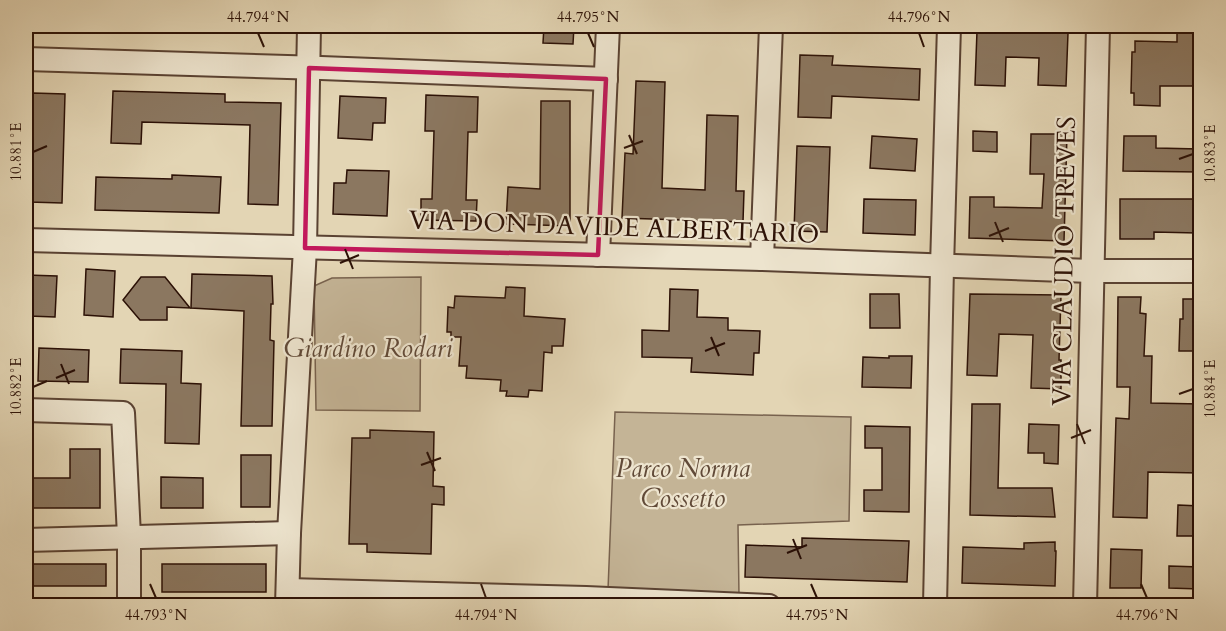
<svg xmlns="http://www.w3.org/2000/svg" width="1226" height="631" viewBox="0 0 1226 631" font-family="Cardo,serif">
  <rect width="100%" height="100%" fill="#e3d5b4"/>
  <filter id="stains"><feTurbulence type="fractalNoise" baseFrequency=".00333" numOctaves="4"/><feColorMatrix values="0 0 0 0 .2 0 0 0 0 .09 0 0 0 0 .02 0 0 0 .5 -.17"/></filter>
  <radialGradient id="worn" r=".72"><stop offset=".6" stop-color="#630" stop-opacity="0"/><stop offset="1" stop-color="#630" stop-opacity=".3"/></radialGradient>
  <g fill="#c4b496" stroke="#78624e" stroke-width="1.5">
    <polygon points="421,277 420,411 316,410 314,286 332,278"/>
    <polygon points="615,412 851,417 849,521 738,525 739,595 608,590"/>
  </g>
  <g fill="#8b7760" stroke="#2c1106" stroke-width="1.5">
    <polygon points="544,26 574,26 573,44 543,43"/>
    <polygon points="1177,26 1200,26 1200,42 1196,42 1195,86 1160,86 1160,106 1134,105 1134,93 1131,93 1132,52 1135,52 1135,41 1177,42"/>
    <polygon points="977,31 1068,33 1066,86 1038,85 1039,58 1006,57 1005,86 975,85"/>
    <polygon points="800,55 833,56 832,65 920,69 919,100 832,96 831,118 798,117"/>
    <polygon points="636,81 665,82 662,188 705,190 707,115 738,116 736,191 744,191 743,222 622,218 625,153 633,154"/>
    <polygon points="113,91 225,94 225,102 281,103 278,205 248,204 250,125 142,122 141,144 111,143"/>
    <polygon points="33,93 65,94 62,203 29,202"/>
    <polygon points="426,95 478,97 477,132 468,132 466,200 477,200 476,221 421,220 421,199 432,199 434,131 425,131"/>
    <polygon points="340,96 386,98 385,123 373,123 372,140 338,138"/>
    <polygon points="541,101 570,101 570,226 506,224 508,187 540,189"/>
    <polygon points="973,131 997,132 997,152 973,151"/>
    <polygon points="1031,134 1067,134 1064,241 969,238 970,197 994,197 994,207 1042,208 1044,174 1030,174"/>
    <polygon points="872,136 917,139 915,171 870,168"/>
    <polygon points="1124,136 1156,136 1156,148 1199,149 1200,172 1123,171"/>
    <polygon points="797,146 830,147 827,232 794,231"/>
    <polygon points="347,170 389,171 387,216 333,214 334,183 346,183"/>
    <polygon points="172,175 221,177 219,213 95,210 96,177 172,179"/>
    <polygon points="864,199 916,200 915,235 863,233"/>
    <polygon points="1120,199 1200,199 1200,229 1197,229 1197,233 1154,232 1154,239 1120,239"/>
    <polygon points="86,269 115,271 113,317 84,315"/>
    <polygon points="192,274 272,276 273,304 271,304 270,340 274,341 272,426 241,426 244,311 191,308"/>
    <polygon points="26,275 57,276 55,317 29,316 30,308 26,308"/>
    <polygon points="141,277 165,277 190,308 167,307 167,320 140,320 123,300"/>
    <polygon points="506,287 525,288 524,316 565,319 563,346 552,346 552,353 544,352 542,391 529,390 528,397 506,396 507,391 500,391 501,380 466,378 467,366 459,366 461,337 451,337 451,332 447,332 448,307 454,308 455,296 505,298"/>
    <polygon points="670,289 698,290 697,317 728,318 728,330 760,331 759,353 754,353 753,375 691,372 692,358 642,357 642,330 669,331"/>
    <polygon points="870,294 899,294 900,328 870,328"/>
    <polygon points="970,294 1061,295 1059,360 1061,360 1061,389 1031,388 1033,335 999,334 997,376 967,375"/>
    <polygon points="1118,297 1141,297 1140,313 1146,314 1144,356 1152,356 1151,403 1200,404 1200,473 1148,472 1147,518 1113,517 1116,418 1129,419 1130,387 1117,387"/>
    <polygon points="1183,299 1200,299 1200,351 1179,351 1180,319 1183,319"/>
    <polygon points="39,348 89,350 88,382 38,381"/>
    <polygon points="121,349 182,351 181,383 201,384 199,444 165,443 166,384 120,383"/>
    <polygon points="889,356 912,356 911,388 862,387 863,357 889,358"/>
    <polygon points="972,404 1000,404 998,488 1052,488 1055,517 970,515"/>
    <polygon points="1029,424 1059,425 1058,464 1044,463 1044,453 1028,453"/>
    <polygon points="865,426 910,427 909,512 864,511 864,490 882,490 882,448 865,448"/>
    <polygon points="370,430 434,432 433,486 444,487 444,505 432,504 431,554 367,552 367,544 349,544 352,438 370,438"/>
    <polygon points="70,449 100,449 100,508 26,508 26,478 70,478"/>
    <polygon points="241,455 271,455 270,507 241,507"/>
    <polygon points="161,477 203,478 203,508 161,508"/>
    <polygon points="1178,505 1200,506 1200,536 1177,536"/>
    <polygon points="802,538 909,541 907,582 745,577 746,545 802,547"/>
    <polygon points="1055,542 1055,551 1056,551 1055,586 962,583 963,547 1024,549 1024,543"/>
    <polygon points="1111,549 1142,550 1141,588 1110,588"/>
    <rect x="26" y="564" width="80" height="22"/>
    <rect x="162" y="564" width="104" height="28"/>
    <polygon points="1169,566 1200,567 1200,589 1169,588"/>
  </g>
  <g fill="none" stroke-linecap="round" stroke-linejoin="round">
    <g stroke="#5a4232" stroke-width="26">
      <g id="street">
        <polyline points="26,59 321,68 606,79"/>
        <polyline points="26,240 762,259 1091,271 1200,271"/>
        <polyline points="598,255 608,26"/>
        <polyline points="762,259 771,26"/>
        <polyline points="26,410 123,413 129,536 129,606"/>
        <polyline points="26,540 289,533"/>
        <polyline points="288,590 586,598 769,606"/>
        <polyline points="287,606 289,533 305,248 309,26"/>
        <polyline points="935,606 942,267 949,26"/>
        <polyline points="1085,606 1098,26"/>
      </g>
    </g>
    <use href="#street" stroke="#ede4ce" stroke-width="22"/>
  </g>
  <path fill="none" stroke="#c2185b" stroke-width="4.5" stroke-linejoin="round" d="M309,68L606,79L598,255L305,248Z"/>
  <path fill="none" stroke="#2c1106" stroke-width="2" d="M258,33L264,47M588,33L594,47M919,33L924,47M629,135L637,154M624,148L643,141M33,152L47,146M1179,159L1193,154M995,222L1003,242M989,236L1009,228M345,249L353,269M340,263L359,255M711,337L719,356M705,351L725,343M61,364L69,384M56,378L75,370M33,387L47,381M1179,394L1193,389M1077,424L1085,444M1071,438L1091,430M427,452L435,471M421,465L441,458M793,539L801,559M787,553L807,545M150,584L156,598M481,584L486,598M811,584L817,598M1141,584L1147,598"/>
  <g text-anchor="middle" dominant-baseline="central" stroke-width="4.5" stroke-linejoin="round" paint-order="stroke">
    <g font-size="26" fill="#2c1106" stroke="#ede4ce">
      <text transform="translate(614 227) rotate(2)">VIA DON DAVIDE ALBERTARIO</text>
      <text transform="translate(1064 261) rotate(-89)">VIA CLAUDIO TREVES</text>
    </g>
    <g font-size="26" font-style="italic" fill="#614a38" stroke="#ede4ce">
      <text x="368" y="348">Giardino Rodari</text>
      <text x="683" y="468">Parco Norma<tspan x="683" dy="30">Cossetto</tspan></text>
    </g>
  </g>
  <rect width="1226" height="631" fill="none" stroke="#e3d5b4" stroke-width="66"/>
  <rect x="33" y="33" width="1160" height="565" fill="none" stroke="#2c1106" stroke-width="2"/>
  <g font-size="15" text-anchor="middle" fill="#2c1106">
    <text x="258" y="22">44.794°N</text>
    <text x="588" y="22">44.795°N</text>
    <text x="919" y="22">44.796°N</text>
    <text transform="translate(16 152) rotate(-90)" y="5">10.881°E</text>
    <text transform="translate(1210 154) rotate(-90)" y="5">10.883°E</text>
    <text transform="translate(16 387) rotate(-90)" y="5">10.882°E</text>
    <text transform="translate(1210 389) rotate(-90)" y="5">10.884°E</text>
    <text x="156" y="620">44.793°N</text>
    <text x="486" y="620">44.794°N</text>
    <text x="817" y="620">44.795°N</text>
    <text x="1147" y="620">44.796°N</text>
  </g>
  <rect width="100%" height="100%" filter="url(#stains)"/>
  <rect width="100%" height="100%" fill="url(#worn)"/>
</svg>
